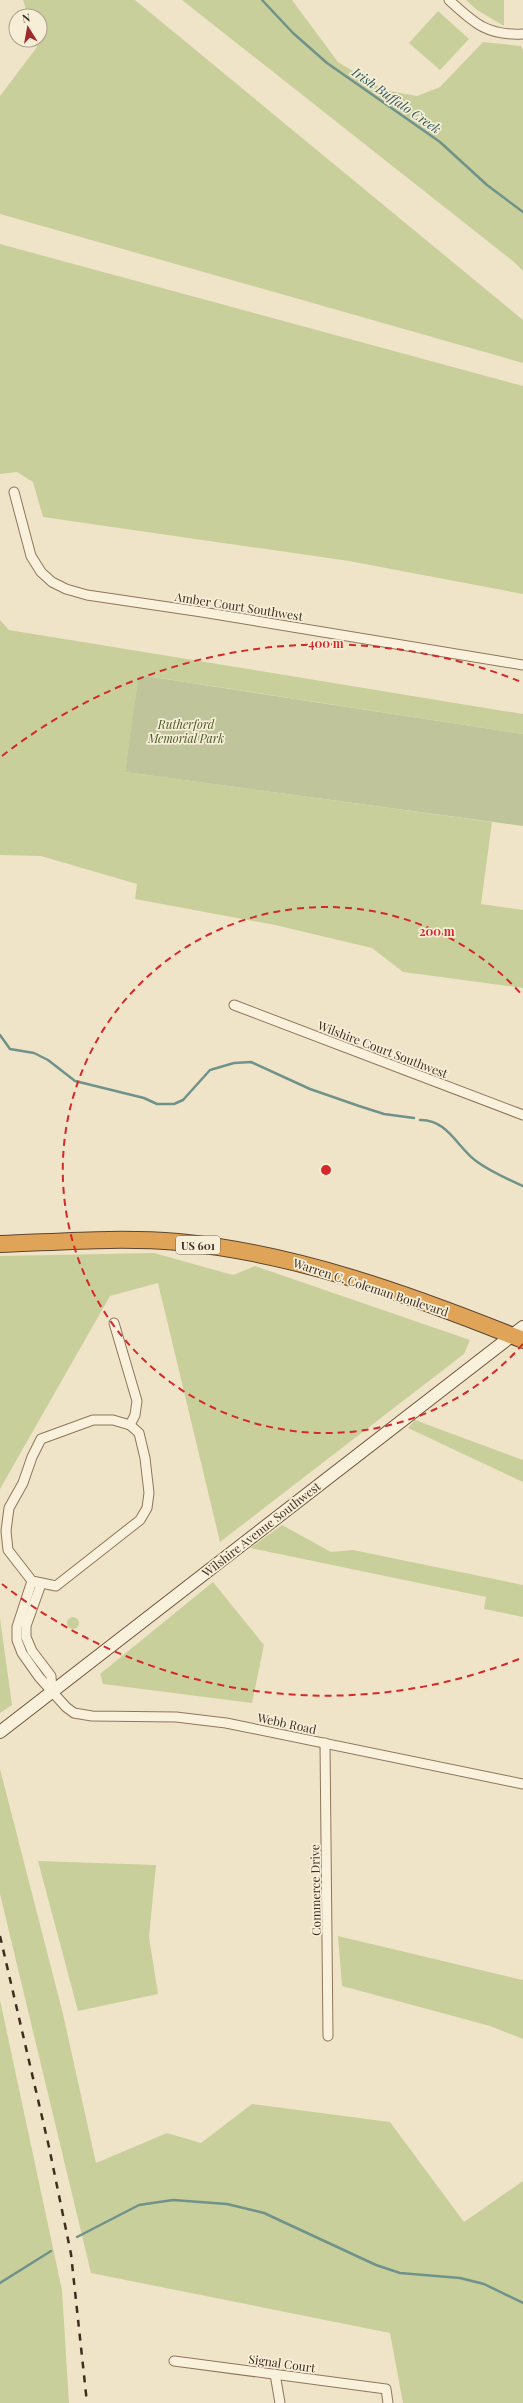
<svg xmlns="http://www.w3.org/2000/svg" width="523" height="2403" viewBox="0 0 523 2403" font-family="'Playfair Display',serif">
  <rect width="100%" height="100%" fill="#f0e4c8"/>
  <g fill="#c9cf9b">
    <polygon points="23,0 135,0 523,320 523,363 0,214 0,96 37,47 36,40 40,40 40,16 28,16"/>
    <polygon points="182,0 292,0 338,62 384,90 417,96 440,87 483,42 521,46 523,50 523,271 514,262"/>
    <polygon points="466,0 504,0 504,26 477,10"/>
    <polygon points="438,11 469,39 440,70 409,43"/>
    <polygon points="0,244 523,386 523,594 349,561 43,517 33,482 17,472 0,474"/>
    <polygon points="0,620 9,630 523,714 523,734 140,675 125,772 492,822 481,904 523,910 523,988 403,972 372,948 275,925 135,899 137,884 41,856 0,855"/>
    <polygon points="154,1253 233,1275 255,1266 470,1340 464,1354 220,1542 158,1283 110,1296 0,1489 0,1256"/>
    <polygon points="415,1420 523,1460 523,1482 408,1428"/>
    <polygon points="282,1525 331,1552 353,1550 523,1585 523,1617 484,1609 486,1597 250,1548"/>
    <polygon points="213,1582 264,1645 252,1703 103,1684 100,1674"/>
    <circle cx="73" cy="1623" r="6"/>
    <polygon points="0,1618 12,1705 0,1713"/>
    <polygon points="0,1769 63,2014 96,2163 167,2133 201,2143 252,2104 390,2122 464,2222 523,2181 523,2403 403,2403 390,2333 91,2273 0,1894"/>
    <polygon points="38,1861 156,1865 149,1937 158,1994 78,2011"/>
    <polygon points="338,1936 523,1980 523,2039 490,2026 342,1986"/>
    <polygon points="0,2000 62,2290 69,2403 0,2403"/>
  </g>
  <polygon fill="#bfc49a" points="139,675 523,734 523,826 125,772"/>
  <g fill="none" stroke-linecap="round" stroke-linejoin="round">
    <g stroke="#6f938a" stroke-width="2.5">
      <polyline points="262,0 293,33 327,63 440,142 487,185 523,212"/>
      <polyline points="0,1035 10,1049 34,1053 48,1060 75,1081 144,1098 157,1104 174,1104 183,1100 210,1070 234,1063 251,1062 310,1089 359,1106 384,1114 414,1118"/>
      <path d="M420,1120C447,1119 458,1148 476,1161C491,1172 507,1179 523,1186"/>
      <polyline points="77,2237 139,2205 173,2200 227,2204 264,2213 376,2265 400,2273 460,2278 484,2284 523,2303"/>
      <polyline points="0,2283 51,2251"/>
    </g>
    <g stroke="#8d765c" stroke-width="11">
      <g id="street">
        <path d="M449,0C474,23 487,36 523,34"/>
        <polyline points="14,492 31,556 41,572 52,582 66,589 87,595 202,612 523,665"/>
        <polyline points="234,1005 523,1115"/>
        <polyline points="114,1323 137,1401 135,1415 130,1425"/>
        <polygon points="93,1420 113,1420 130,1425 139,1433 145,1458 149,1493 147,1508 140,1520 56,1586 32,1581 8,1550 6,1531 9,1508 23,1483 32,1457 41,1439"/>
        <polyline points="32,1581 17,1627 17,1640 22,1653 39,1677 66,1707 74,1713 92,1716 176,1717 226,1723 523,1784"/>
        <polyline points="41,1584 26,1626 26,1637 32,1651 51,1676 52,1691"/>
        <polyline points="325,1743 328,2036"/>
        <polyline points="174,2361 386,2389 388,2403"/>
        <polyline points="275,2374 280,2403"/>
      </g>
    </g>
    <g stroke="#6f573f" stroke-width="14">
      <polyline id="secondary" points="0,1732 523,1327"/>
    </g>
    <g stroke="#5b4430" stroke-width="18">
      <path id="highway" d="M0,1244C59,1242 119,1237 178,1242C296,1253 414,1296 523,1340"/>
    </g>
    <use href="#street" stroke="#faf1dc" stroke-width="9"/>
    <use href="#secondary" stroke="#faf1dc" stroke-width="12"/>
    <use href="#highway" stroke="#e0a458" stroke-width="16"/>
    <polyline stroke="#3d2e20" stroke-width="2.5" stroke-dasharray="7 7" stroke-linecap="butt" points="0,1936 49,2147 71,2254 87,2403"/>
  </g>
  <g fill="none" stroke="#d62828" stroke-width="2" stroke-dasharray="7 5">
    <path d="M523 1344A263 263 0 1 1 523 996"/>
    <path d="M519 1659A526 526 0 0 1 2 1584M2 756A526 526 0 0 1 519 681"/>
  </g>
  <g text-anchor="middle" dominant-baseline="central" stroke-width="3.5" stroke-linejoin="round" paint-order="stroke">
    <rect fill="#f7eed8" stroke="#756857" stroke-width="1" x="176" y="1236" width="44" height="18" rx="3"/>
    <g font-size="11" font-weight="bold" fill="#3d2e20">
      <text x="198" y="1245">US 601</text>
    </g>
    <g font-size="12" fill="#3d2e20" stroke="#f7eed8">
      <text transform="translate(239 606) rotate(9)">Amber Court Southwest</text>
      <text transform="translate(383 1049) rotate(21)">Wilshire Court Southwest</text>
      <text transform="translate(371 1287) rotate(18)">Warren C. Coleman Boulevard</text>
      <text transform="translate(261 1529) rotate(-38)">Wilshire Avenue Southwest</text>
      <text transform="translate(287 1723) rotate(12)">Webb Road</text>
      <text transform="translate(315 1890) rotate(-91)">Commerce Drive</text>
      <text transform="translate(282 2363) rotate(8)">Signal Court</text>
    </g>
    <g font-size="12" font-style="italic" fill="#4d5a26" stroke="#f7eed8">
      <text x="186" y="724">Rutherford<tspan x="186" dy="14">Memorial Park</tspan></text>
    </g>
    <g font-size="13" font-style="italic" fill="#2f5d5a" stroke="#f7eed8">
      <text transform="translate(397 100) rotate(35)">Irish Buffalo Creek</text>
    </g>
  </g>
  <circle cx="326" cy="1170" r="6" fill="#d62828" stroke="#f7eed8" stroke-width="2"/>
  <g font-size="12" text-anchor="middle" font-weight="bold" fill="#d62828" stroke="#f7eed8" stroke-width="3.5" stroke-linejoin="round" paint-order="stroke">
    <text x="326" y="648">400 m</text>
    <text x="437" y="936">200 m</text>
  </g>
  <g transform="translate(28 28) rotate(349)"><circle r="19" fill="#f7eed8" stroke="#ada18e"/>
  <path d="M0-3L7 15L0 10L-7 15Z" fill="#9e2a2b"/>
  <text y="-6" font-size="11" font-weight="bold" text-anchor="middle" fill="#3d2e20">N</text>
  </g>
</svg>
